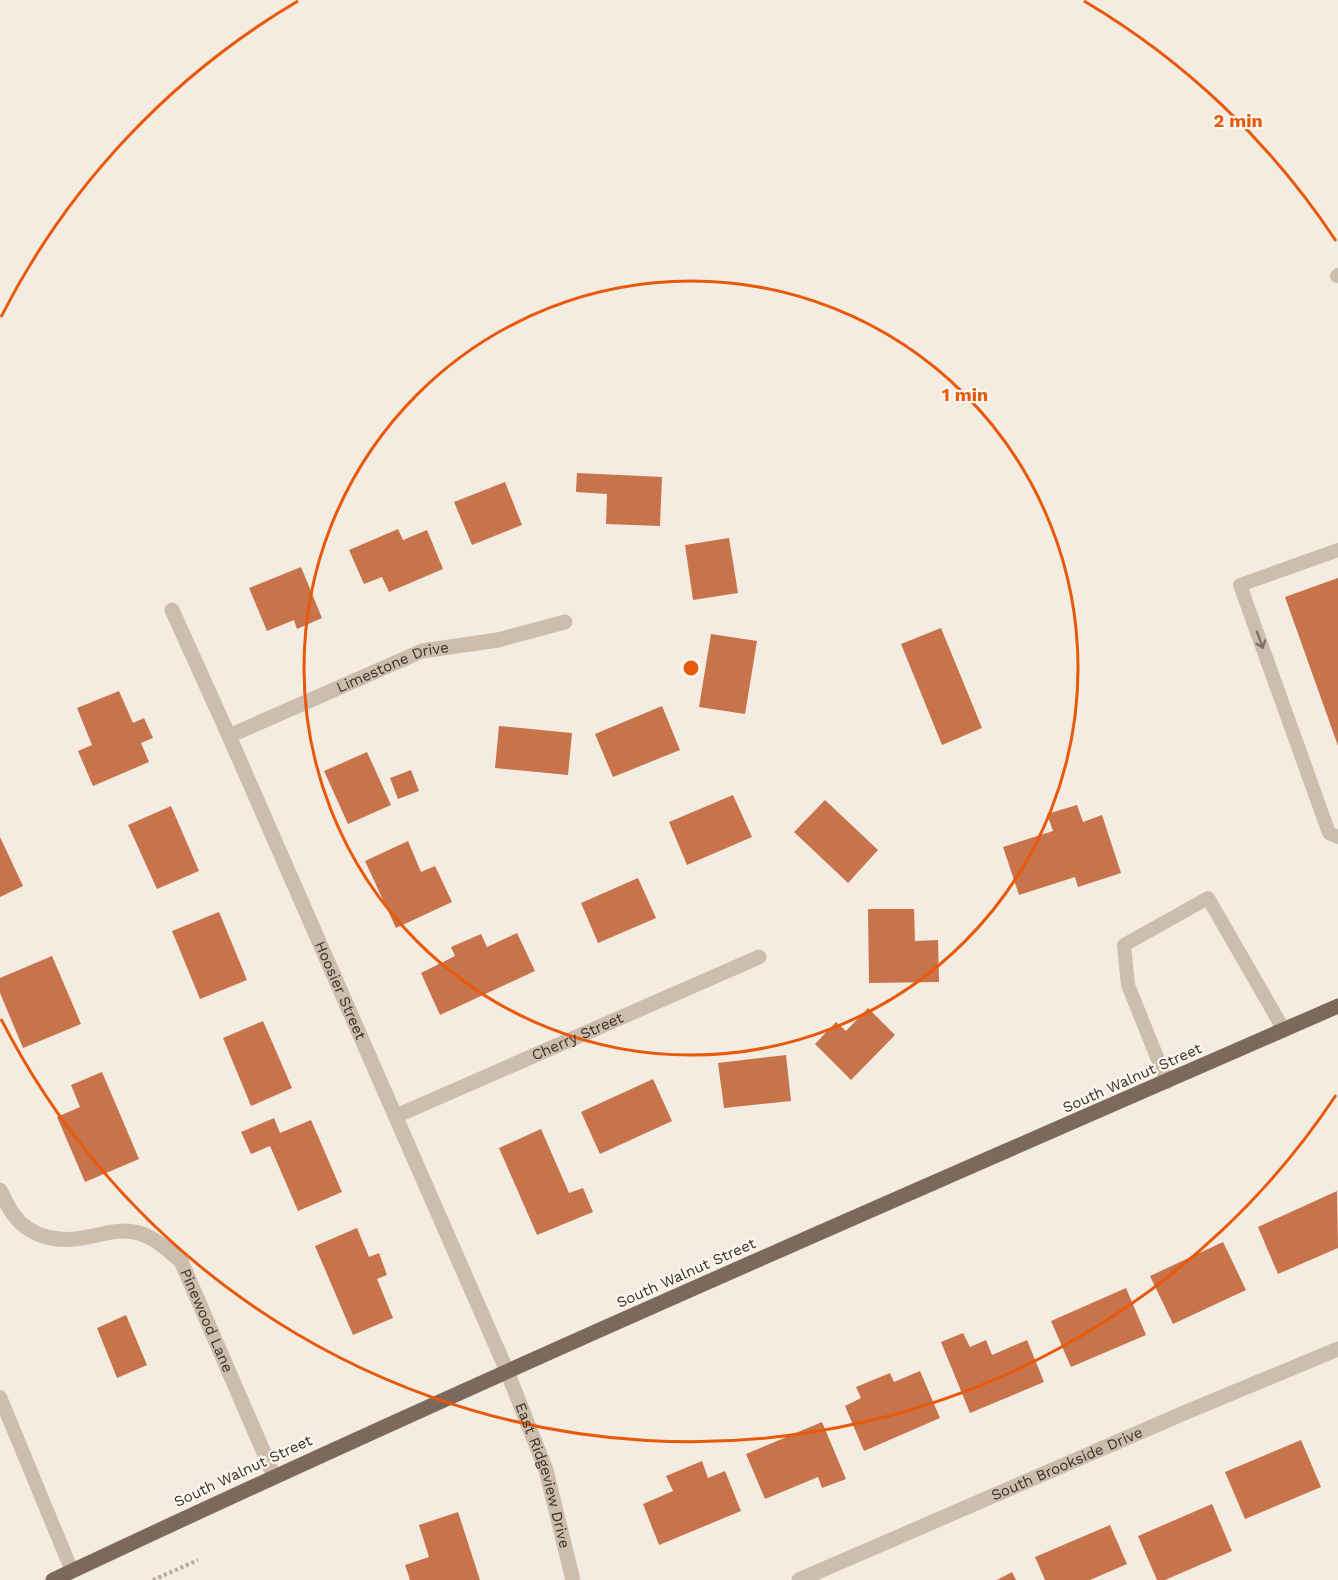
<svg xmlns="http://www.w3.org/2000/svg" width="1338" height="1580" viewBox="0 0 1338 1580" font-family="'Work Sans',sans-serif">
  <rect width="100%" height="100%" fill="#f4ece1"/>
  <g fill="#c7734c">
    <polygon points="577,473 662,477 660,526 606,524 607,494 576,492"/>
    <polygon points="505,482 522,525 472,545 454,502"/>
    <polygon points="398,529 403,540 427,530 443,569 389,592 382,577 364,584 349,550"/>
    <polygon points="729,538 738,593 693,600 685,545"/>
    <polygon points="301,567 322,618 297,629 294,620 267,631 249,588"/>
    <polygon points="1338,578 1338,746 1285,597"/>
    <polygon points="941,628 982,728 942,745 901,644"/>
    <polygon points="711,634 757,641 745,714 699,707"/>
    <polygon points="119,691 133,723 144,718 153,738 141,743 149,762 93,786 78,751 92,745 77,708"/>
    <polygon points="662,706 680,750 613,777 595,734"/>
    <polygon points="499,726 572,733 568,775 495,768"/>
    <polygon points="367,752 391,805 348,824 324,771"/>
    <polygon points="411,770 419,791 398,799 390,778"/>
    <polygon points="733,795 752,837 687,865 669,822"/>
    <polygon points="825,800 878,850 848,883 794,832"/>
    <polygon points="1077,805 1083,822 1102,815 1121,873 1078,887 1075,877 1019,895 1003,847 1053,831 1047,814"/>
    <polygon points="171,806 199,871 157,889 128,825"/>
    <polygon points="0,837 23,886 0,897"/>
    <polygon points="408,841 421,872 435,866 452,902 396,928 365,861"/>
    <polygon points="638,878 656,918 598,943 581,903"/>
    <polygon points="868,909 914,909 915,941 938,940 939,982 869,983"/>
    <polygon points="219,912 247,980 200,999 172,931"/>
    <polygon points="517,933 535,971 440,1015 421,973 455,956 451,947 481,934 487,947"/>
    <polygon points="52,956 81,1024 23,1048 0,993 0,978"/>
    <polygon points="868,1008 895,1035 851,1080 815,1044 836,1022 846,1031"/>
    <polygon points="263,1021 292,1088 251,1106 223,1038"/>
    <polygon points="786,1055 791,1101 724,1108 718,1063"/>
    <polygon points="102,1072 139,1159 85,1182 57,1117 80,1107 71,1085"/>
    <polygon points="653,1079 672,1121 600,1154 581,1112"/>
    <polygon points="274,1118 280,1133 311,1120 342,1192 298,1211 270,1146 251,1154 241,1132"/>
    <polygon points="541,1129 569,1193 583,1188 593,1212 537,1235 499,1148"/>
    <polygon points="1337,1191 1338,1248 1278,1274 1258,1227"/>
    <polygon points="357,1228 369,1257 379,1253 387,1275 377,1279 393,1318 353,1335 315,1246"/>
    <polygon points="1223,1242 1246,1290 1173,1324 1150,1276"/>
    <polygon points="1126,1288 1146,1335 1071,1367 1051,1321"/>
    <polygon points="126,1315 147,1365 117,1378 97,1328"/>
    <polygon points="963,1333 970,1347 986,1340 992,1355 1027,1340 1044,1382 970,1413 941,1342"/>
    <polygon points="920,1371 940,1418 864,1451 845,1406 861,1398 856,1387 890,1373 894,1382"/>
    <polygon points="822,1422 846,1479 822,1488 818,1477 765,1499 746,1454"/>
    <polygon points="1301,1440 1321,1487 1245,1519 1225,1472"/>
    <polygon points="702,1461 708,1478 725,1471 741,1511 659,1545 643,1504 673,1491 666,1476"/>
    <polygon points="1212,1504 1232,1551 1165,1580 1157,1580 1138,1536"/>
    <polygon points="458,1512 480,1580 410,1580 405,1565 429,1557 419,1525"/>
    <polygon points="1110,1525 1127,1564 1090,1580 1045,1580 1035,1557"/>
    <polygon points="1012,1572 1016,1580 997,1580"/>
  </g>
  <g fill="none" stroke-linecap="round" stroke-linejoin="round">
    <polyline stroke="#b9a896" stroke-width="4" stroke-dasharray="3 3" stroke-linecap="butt" points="153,1580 198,1560"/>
    <g stroke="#cdbdac" stroke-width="14">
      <polyline points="1337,276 1338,275"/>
      <polyline points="1338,550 1240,585 1329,833 1338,837"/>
      <polyline points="1167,1082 1128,985 1124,945 1208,898 1284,1030"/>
      <polyline points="0,1397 72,1571"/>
    </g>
    <g stroke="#cdbdac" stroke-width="15">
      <path id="s1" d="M172,610L229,736L507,1371L546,1470L573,1580"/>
      <path id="s2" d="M229,736L422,651L498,640L565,622"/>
      <path id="s3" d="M396,1116L759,957"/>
      <path id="s4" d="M0,1190C4,1198 8,1207 13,1214C31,1239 61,1243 88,1237C103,1234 120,1229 134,1232C153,1235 166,1249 181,1261L274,1476"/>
      <path id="s5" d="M799,1580L1184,1413L1338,1349"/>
    </g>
    <path stroke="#7d695c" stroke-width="15" d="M53,1580C477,1380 908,1194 1338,1006"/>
  </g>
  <defs><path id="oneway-shaft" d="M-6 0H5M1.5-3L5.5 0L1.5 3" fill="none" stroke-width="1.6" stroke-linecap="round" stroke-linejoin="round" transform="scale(1.5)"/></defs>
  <use stroke="#7d7065" href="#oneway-shaft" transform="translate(1260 640) rotate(70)"/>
  <g fill="none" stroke="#e8590c" stroke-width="3">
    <circle cx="691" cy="668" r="387"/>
    <path d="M1336 1095A774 774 0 0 1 1 1019M1 317A774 774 0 0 1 298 1M1084 1A774 774 0 0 1 1336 241"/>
  </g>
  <g text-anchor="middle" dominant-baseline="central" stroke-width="4.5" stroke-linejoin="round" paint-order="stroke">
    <g font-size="15" fill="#3b312b" stroke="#fbf6ee">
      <text stroke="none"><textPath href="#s2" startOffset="178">Limestone Drive</textPath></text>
      <text stroke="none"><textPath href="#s1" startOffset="416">Hoosier Street</textPath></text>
      <text stroke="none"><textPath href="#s3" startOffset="198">Cherry Street</textPath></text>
      <text transform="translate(1132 1078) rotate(-24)">South Walnut Street</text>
      <text transform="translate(686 1273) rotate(-24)">South Walnut Street</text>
      <text stroke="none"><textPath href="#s4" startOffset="278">Pinewood Lane</textPath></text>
      <text stroke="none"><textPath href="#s5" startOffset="292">South Brookside Drive</textPath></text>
      <text transform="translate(243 1471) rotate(-25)">South Walnut Street</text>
      <text stroke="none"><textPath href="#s1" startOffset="942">East Ridgeview Drive</textPath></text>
    </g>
  </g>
  <circle cx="691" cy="668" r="9" fill="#e8590c" stroke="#fbf6ee" stroke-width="3"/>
  <g font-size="18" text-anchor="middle" font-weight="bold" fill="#e8590c" stroke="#fbf6ee" stroke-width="4.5" stroke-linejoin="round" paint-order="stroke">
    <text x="1238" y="127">2 min</text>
    <text x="965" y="401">1 min</text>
  </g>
</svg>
